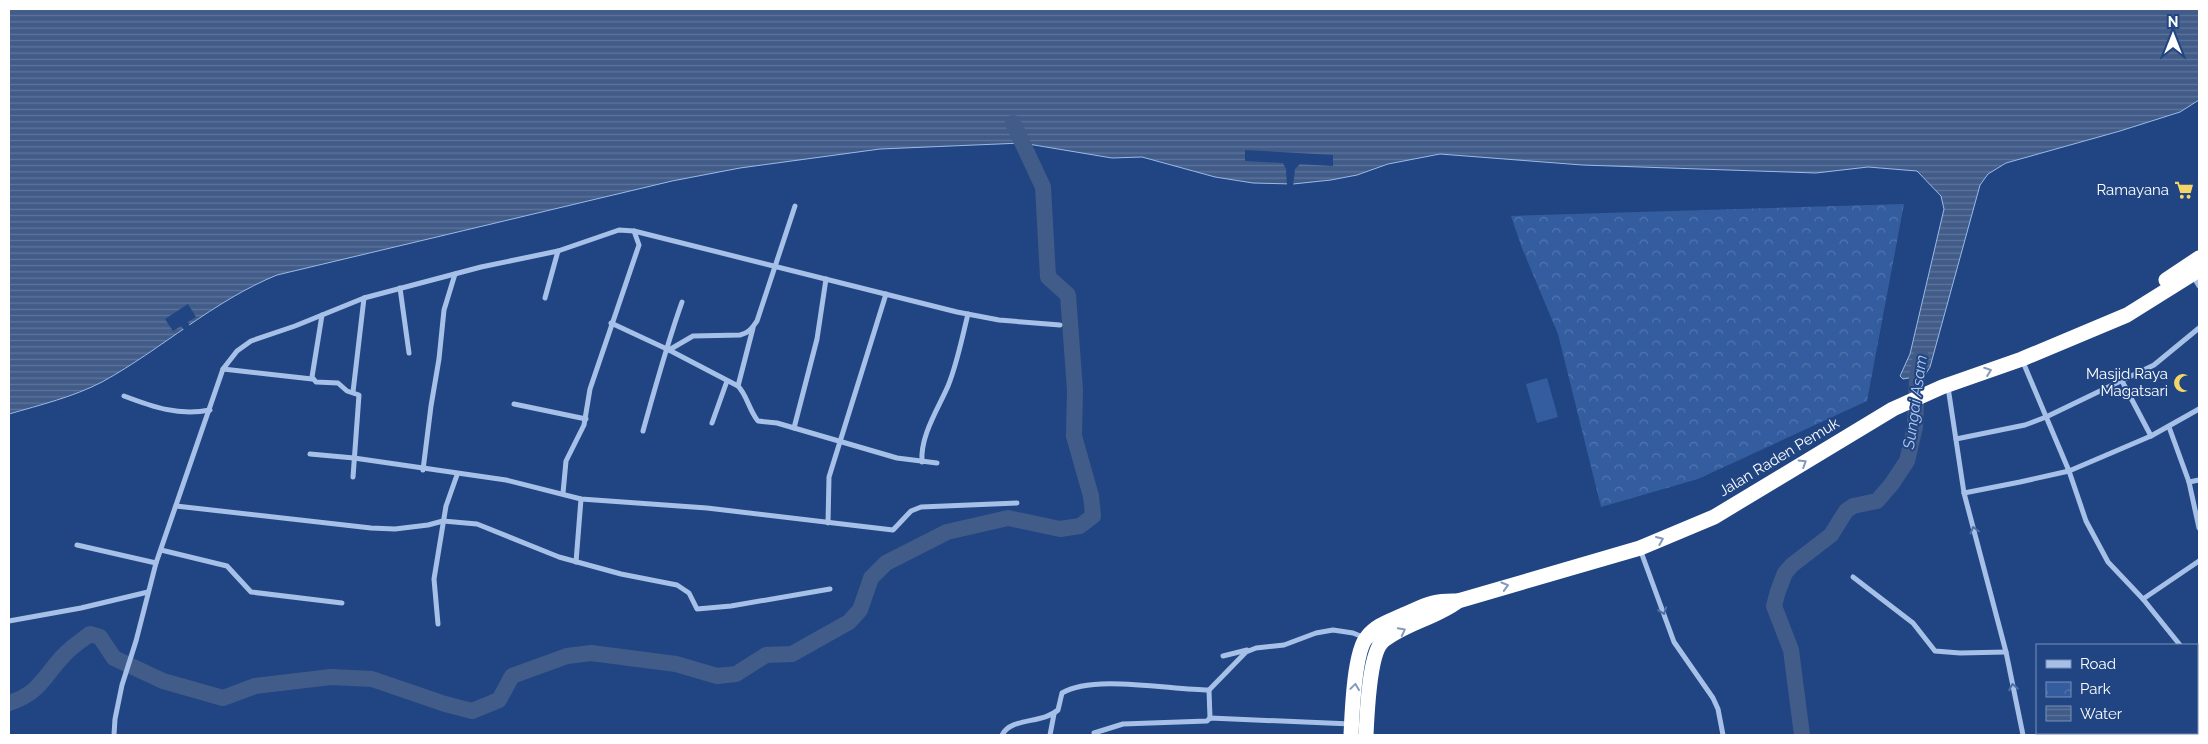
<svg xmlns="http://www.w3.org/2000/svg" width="2208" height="744" viewBox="0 0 2208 744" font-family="Raleway,sans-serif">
  <defs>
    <pattern id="park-crowns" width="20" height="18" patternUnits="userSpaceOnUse" patternTransform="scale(1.25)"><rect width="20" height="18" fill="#345da0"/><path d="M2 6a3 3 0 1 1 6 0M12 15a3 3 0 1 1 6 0" fill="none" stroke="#5275ae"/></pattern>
    <pattern id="water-rules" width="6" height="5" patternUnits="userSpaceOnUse" patternTransform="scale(1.25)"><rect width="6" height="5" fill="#425c89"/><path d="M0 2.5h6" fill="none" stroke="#5e749b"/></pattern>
  </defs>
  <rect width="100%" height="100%" fill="#204582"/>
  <polygon fill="url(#park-crowns)" points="1904,204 1867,401 1698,479 1601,507 1558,334 1522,248 1511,216"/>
  <polygon fill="#345da0" points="1547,378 1558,417 1537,423 1526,384"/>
  <path fill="url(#water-rules)" stroke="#9abaea" d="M9,9H2199V100L2180,112L2120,131L2006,163L1988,174L1980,185L1930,367L1925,375L1903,379L1900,376L1910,354L1944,209L1941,196L1917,171L1868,167L1816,173L1582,165L1440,154L1388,164L1357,175L1331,180L1293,184L1253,183L1215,177L1142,157L1112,158L1022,143L880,149L740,168L672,181L277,275C213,301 162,349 102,382C73,397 40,405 9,414Z"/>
  <g fill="#204582">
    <polygon points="1245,150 1333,155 1333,166 1300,164 1295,169 1293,187 1287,186 1286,169 1283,163 1245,161"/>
    <polygon points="188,304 196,317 188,322 190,327 184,330 181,326 173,331 165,319"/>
  </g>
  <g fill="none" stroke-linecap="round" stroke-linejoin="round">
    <g stroke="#425c89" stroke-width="16">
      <path d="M9,703C41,693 44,675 66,653C73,646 82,640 90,634L100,637L114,658L163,681L223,698L255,686L331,677L372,679L445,704L472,711L499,700L512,676L567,656L591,653L676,664L717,676L736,674L766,655L792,654L849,622L860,610L871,578L886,563L947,532L1008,518L1060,529L1080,526L1093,516L1091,496L1074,436L1075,390L1068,295L1048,277L1043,187L1013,123"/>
      <polyline points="1802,735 1791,650 1774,606 1778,591 1785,573 1792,565 1831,535 1846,511 1853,506 1877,501 1891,485 1907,461 1915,427 1917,378 1921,357"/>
    </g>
    <g stroke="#a6c0e8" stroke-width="5">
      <polyline points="2193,276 2199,286"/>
      <polyline points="400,288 409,353"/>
      <polyline points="545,298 558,251"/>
      <polyline points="322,315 312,377 316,382 338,383 347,391 359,395 353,477"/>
      <path d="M611,323L669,350L738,386C747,395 749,410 758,421L777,423L897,458L937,463"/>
      <path d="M669,350L693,336L740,335C749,333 752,328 757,321L795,206"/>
      <polyline points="2023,362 2069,471 2086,521 2108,562 2143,599 2180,645"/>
      <polyline points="223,369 312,379"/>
      <polyline points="2122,381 2151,436"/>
      <polyline points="738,386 753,328"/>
      <polyline points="1948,387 1964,493 2006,652 2023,735"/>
      <polyline points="353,392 364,298"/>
      <path d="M124,396C153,407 178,416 210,410"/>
      <polyline points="514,404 586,419"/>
      <polyline points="712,423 727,381"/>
      <polyline points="2169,427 2189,482 2199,528"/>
      <polyline points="794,428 817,339 826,279"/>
      <path d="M643,431C655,388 667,344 682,302"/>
      <polyline points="1956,439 2025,425 2046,417 2154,365 2199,328"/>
      <polyline points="310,454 354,458 506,480 581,499 707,508 893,530 911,511 921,507 1017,503"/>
      <path d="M922,462C920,436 938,409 948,386C957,364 962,338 968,314"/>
      <polyline points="423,470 431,406 439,359 444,310 455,274"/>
      <polyline points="2189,482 2199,480"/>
      <polyline points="563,493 566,461 584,425 590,389 639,245 634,231"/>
      <polyline points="1964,493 2020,482 2069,471 2151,436 2199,409"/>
      <polyline points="176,506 371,528 395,529 428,525 443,521 477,524 559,557 621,574 677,585 689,593 697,609 731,606 830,589"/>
      <polyline points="828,523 829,477 886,294"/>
      <polyline points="77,545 156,563"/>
      <polyline points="1640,549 1674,642 1713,698 1718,709 1723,735"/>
      <polyline points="161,550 227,566 251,592 342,603"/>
      <polyline points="576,562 581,499"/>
      <polyline points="1853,577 1913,623 1935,651 1960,653 2006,652"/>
      <polyline points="2143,599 2199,561"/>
      <polyline points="9,621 81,608 148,592"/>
      <polyline points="438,624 434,579 446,506 457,475"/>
      <polyline points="1223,656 1247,650"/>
      <polyline points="2197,659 2199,660"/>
      <polyline points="1209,690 1210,718"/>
      <polyline points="1094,733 1123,724 1207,721 1210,718 1351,724"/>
      <polyline points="114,735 115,719 122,685 136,641 156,563 223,369 237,351 251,341 295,326 364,298 481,267 558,251 619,230 634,231 957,312 999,320 1060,325"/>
      <path d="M1002,735C1011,717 1042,724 1058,710L1062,693C1093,674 1171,690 1209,690L1246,652L1256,648L1284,645L1316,633L1333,630L1353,633L1380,644"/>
      <polyline points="1050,735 1054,714"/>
    </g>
    <g stroke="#fff" stroke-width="15">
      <polyline points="2166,280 2199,258"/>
      <path d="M1351,735C1352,714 1354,651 1367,637C1376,625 1390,621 1403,615C1426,605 1433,600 1458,601"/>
      <path d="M1366,735C1367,716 1369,653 1383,641C1405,623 1436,618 1458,601L1640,548L1714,517L1893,409L1942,387L2022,359L2127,315L2199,270"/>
    </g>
  </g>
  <defs><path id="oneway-chevron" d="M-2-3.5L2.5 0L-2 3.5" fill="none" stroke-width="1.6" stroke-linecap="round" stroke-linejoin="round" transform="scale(1.25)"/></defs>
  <g stroke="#8499ba">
    <use href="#oneway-chevron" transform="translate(1988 371) rotate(-20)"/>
    <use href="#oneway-chevron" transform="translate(1803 463) rotate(-32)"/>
    <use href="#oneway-chevron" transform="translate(1660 540) rotate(-23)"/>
    <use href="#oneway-chevron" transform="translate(1505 586) rotate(-16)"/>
    <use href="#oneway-chevron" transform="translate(1402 631) rotate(-27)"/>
    <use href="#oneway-chevron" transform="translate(1355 687) rotate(-82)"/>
  </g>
  <g stroke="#4f70a6">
    <use href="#oneway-chevron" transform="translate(1974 530) rotate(-105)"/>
    <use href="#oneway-chevron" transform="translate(1663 611) rotate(70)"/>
    <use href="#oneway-chevron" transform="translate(2013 687) rotate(-101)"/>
  </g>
  <defs>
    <g id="supermarket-bare" transform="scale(1.5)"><path d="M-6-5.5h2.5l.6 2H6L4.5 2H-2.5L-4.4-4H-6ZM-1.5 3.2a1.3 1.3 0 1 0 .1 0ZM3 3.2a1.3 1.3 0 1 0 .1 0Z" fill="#f6d567" stroke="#204582" stroke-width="2.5" paint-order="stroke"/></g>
    <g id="mosque-bare" transform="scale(1.5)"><path d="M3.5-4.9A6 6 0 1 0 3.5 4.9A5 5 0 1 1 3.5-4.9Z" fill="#f6d567" stroke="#204582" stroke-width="2.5" paint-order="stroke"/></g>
  </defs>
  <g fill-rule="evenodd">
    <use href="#supermarket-bare" x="2184" y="190"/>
    <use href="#mosque-bare" x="2183" y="383"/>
  </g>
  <g text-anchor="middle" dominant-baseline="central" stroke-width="4" stroke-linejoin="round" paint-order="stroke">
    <g font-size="15" fill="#fff" stroke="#204582" text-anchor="end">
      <text x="2169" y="190">Ramayana</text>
      <text x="2168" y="374">Masjid Raya<tspan x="2168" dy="17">Magatsari</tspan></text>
    </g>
    <g font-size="15" fill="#fff" stroke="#204582">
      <text transform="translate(1779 457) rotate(-31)">Jalan Raden Pemuk</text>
    </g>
    <g font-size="16" font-style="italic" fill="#b2caf0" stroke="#204582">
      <text transform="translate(1915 402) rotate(-82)">Sungai Asam</text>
    </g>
  </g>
  <rect width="2208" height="744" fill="none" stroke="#ffffff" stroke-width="20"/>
  <rect x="2036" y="644" width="162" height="90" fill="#204582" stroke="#798fb4"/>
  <rect x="2046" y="660" width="25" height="8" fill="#a6c0e8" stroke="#798fb4"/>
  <text x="2080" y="669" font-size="15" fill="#ffffff">Road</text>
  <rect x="2046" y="682" width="25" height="15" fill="url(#park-crowns)" stroke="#798fb4"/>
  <text x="2080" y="694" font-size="15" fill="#ffffff">Park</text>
  <rect x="2046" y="706" width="25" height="15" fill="url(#water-rules)" stroke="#798fb4"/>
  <text x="2080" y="719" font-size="15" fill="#ffffff">Water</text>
  <g transform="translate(2173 35)" stroke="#204582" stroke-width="4" paint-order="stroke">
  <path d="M0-4L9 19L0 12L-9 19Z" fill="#ffffff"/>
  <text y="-8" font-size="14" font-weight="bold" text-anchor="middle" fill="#ffffff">N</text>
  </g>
</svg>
